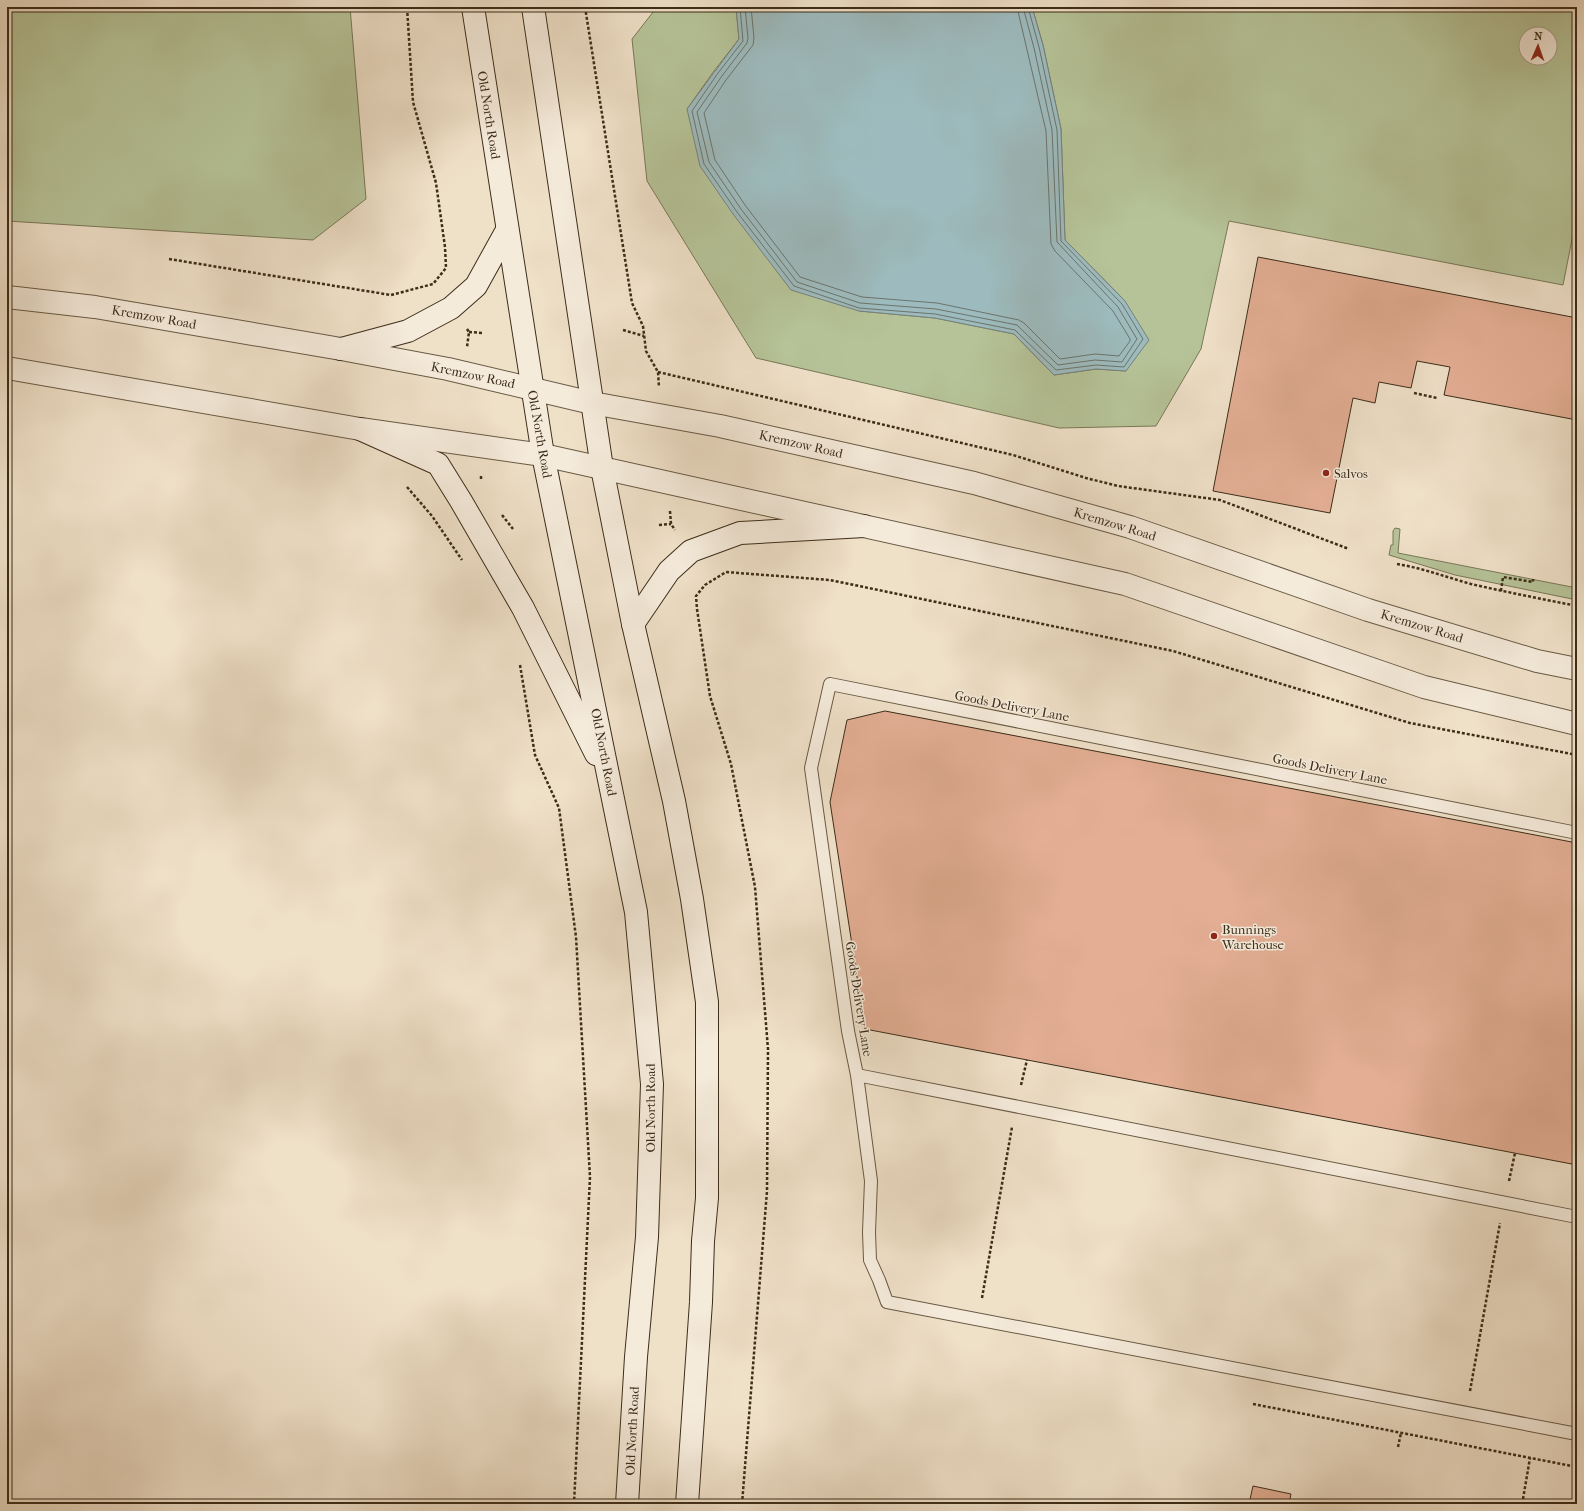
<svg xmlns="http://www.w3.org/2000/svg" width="1584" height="1511" viewBox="0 0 1584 1511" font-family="'IM FELL French Canon',serif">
  <rect width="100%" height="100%" fill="#efe0c8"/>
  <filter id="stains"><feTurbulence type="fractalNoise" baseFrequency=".005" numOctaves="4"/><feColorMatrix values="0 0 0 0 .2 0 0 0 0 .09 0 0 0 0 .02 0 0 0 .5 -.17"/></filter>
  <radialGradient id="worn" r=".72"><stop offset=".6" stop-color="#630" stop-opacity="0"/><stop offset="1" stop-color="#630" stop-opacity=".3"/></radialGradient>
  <g fill="#b6c398" stroke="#797858" fill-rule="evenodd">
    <polygon points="7,7 350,7 366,199 313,240 7,221"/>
    <path d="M657,7H736L739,39L714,71L687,109L859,311L935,318L1014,334L1054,375L1096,369L1126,371L1125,301L1065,240L1061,129L1043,45L1032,7H1577V214L1563,285L1229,221L1201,349L1156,426L1059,428L756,358L647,181L632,39ZM1526,34H1550V58H1526Z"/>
    <polygon points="1395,528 1400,529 1398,553 1577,588 1577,600 1455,575 1389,555 1391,545 1393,545 1393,531"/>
  </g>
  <polygon fill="#9dbbbe" stroke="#76827c" points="736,7 1032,7 1043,45 1061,129 1065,240 1125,301 1149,340 1126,371 1096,369 1054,375 1014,334 935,318 859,311 791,290 733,214 700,166 687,109 739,39"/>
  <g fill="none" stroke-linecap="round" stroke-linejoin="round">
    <g stroke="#6c746c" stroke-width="1">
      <polyline points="740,7 743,41 718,73 692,111 704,164 737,212 794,286 859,308 935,314 1015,330 1056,370 1096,365 1124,367 1143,339 1122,304 1061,241 1057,130 1039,47 1028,7"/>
      <polyline points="745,7 748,38 747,43 722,76 697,112 709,162 741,209 797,282 860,303 936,309 1017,325 1058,365 1095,360 1122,362 1137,339 1118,307 1057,242 1052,130 1034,48 1023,7"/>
      <polyline points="751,7 754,38 753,45 726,80 704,113 715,160 745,205 800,277 862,297 937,303 1019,320 1024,323 1060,359 1095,354 1119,356 1130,341 1130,339 1113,311 1055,251 1051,244 1046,131 1017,7"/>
    </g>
  </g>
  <g fill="#e3ae94" stroke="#3c2d19">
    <polygon points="1258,257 1577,318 1577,420 1444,395 1450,367 1417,361 1411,388 1379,382 1375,403 1353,398 1330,513 1213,491"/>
    <polygon points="885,711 1577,843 1577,1165 865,1029 830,802 847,720"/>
    <polygon points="1253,1486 1291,1494 1289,1504 1249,1504"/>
  </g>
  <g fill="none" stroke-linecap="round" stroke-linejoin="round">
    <g stroke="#695a45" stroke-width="14">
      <g id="service">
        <polyline points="857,1075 848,1031 811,768 830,684 1577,833"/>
        <polyline points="1577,1217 857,1075 871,1181 869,1232 870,1260 879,1280 887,1302 1577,1434"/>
      </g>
    </g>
    <g stroke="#695a45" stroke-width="24">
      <g id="tertiary">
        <polyline points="7,297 95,307 341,349 448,369 592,403 720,426 974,483 1130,527 1368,610 1537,661 1577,669"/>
        <polyline points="7,368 360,429 543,455 1125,584 1424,687 1577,724"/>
      </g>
    </g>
    <g stroke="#3c2d19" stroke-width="24">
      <g id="secondary">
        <polyline points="473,7 543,455 636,912 652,1084 647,1237 636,1357 627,1504"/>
        <polyline points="533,7 602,468 633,624 674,801 692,899 707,1002 707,1198 703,1241 701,1302 687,1504"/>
        <polyline points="341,349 408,331 451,308 476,286 507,230"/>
        <polyline points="360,429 438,464 461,501 523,608 596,754"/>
        <polyline points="633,624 669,571 691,551 740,533 864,526"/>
      </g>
    </g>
    <g stroke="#3c2d19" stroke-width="2.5" stroke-dasharray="3 2" stroke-linecap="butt">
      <polyline points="585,7 632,303 643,326 646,351 658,372 659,387"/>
      <polyline points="169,259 391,295 433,284 446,268 445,247 436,183 413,102 407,7"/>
      <polyline points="467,329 469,332 467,347"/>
      <polyline points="623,330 644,336"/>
      <polyline points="469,332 483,333"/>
      <polyline points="658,372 1013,455 1086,478 1118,486 1220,500 1349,549"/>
      <polyline points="1414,393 1437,398"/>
      <polyline points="481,476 481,481"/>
      <polyline points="407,487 432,516 462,560"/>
      <polyline points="670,511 671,524 675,530"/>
      <polyline points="502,515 513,529"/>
      <polyline points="659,525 671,524"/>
      <path d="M1397,564C1422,568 1446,577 1471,584C1506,592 1542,599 1577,606"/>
      <polyline points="1501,591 1503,577 1533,582 1533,579"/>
      <polyline points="520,665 535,755 559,808 576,937 590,1177 574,1504"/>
      <polyline points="1021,1085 1027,1060"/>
      <polyline points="1509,1181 1515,1153"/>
      <polyline points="982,1298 1012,1127"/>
      <polyline points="1470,1391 1500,1223"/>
      <polyline points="1253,1404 1577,1467"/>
      <polyline points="1398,1447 1401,1433"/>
      <polyline points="1523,1499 1530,1458"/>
      <polyline points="742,1504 767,1191 768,1049 755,887 731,764 710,696 697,609 696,596 705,585 726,572 830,580 1173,651 1410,723 1577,755"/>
    </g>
    <use href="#service" stroke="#f5ebdb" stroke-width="12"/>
    <use href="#tertiary" stroke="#f5ebdb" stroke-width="22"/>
    <use href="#secondary" stroke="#f5ebdb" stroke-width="22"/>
  </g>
  <g fill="#8f2418" stroke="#f5ebdb" stroke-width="1.5">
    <circle cx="1326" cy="473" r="4"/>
    <circle cx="1214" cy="936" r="4"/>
  </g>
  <g text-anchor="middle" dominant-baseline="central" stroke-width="3" stroke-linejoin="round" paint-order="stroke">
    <g font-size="13" fill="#3c2d19" stroke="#f5ebdb">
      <text transform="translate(489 115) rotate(81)">Old North Road</text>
      <text transform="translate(154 317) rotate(10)">Kremzow Road</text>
      <text transform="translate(473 375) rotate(12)">Kremzow Road</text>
      <text transform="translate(540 434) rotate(80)">Old North Road</text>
      <text transform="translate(801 444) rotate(13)">Kremzow Road</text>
      <text transform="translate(1115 524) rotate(17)">Kremzow Road</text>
      <text transform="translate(1422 626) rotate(17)">Kremzow Road</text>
      <text transform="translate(1012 706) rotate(11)">Goods Delivery Lane</text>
      <text transform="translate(604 752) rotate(79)">Old North Road</text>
      <text transform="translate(1330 769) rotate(11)">Goods Delivery Lane</text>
      <text transform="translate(859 999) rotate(81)">Goods Delivery Lane</text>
      <text transform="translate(650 1108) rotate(-90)">Old North Road</text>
      <text transform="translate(632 1431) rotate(-87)">Old North Road</text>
    </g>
    <g font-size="13" fill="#3c2d19" stroke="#f5ebdb" text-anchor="start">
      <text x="1334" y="473">Salvos</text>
      <text x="1222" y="929">Bunnings<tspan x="1222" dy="15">Warehouse</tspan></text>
    </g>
  </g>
  <rect width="1584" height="1511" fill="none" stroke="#efe0c8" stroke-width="24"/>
  <rect x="8" y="8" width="1568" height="1495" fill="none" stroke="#3c2d19" stroke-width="2"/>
  <rect x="12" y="12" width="1560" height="1487" fill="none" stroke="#3c2d19"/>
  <g transform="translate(1538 46) rotate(2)"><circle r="19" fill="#f5ebdb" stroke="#ab9f8d"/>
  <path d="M0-3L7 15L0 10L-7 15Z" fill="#8f2418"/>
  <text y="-6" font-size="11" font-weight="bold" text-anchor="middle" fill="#3c2d19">N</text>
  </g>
  <rect width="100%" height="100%" filter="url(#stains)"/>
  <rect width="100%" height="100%" fill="url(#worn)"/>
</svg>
